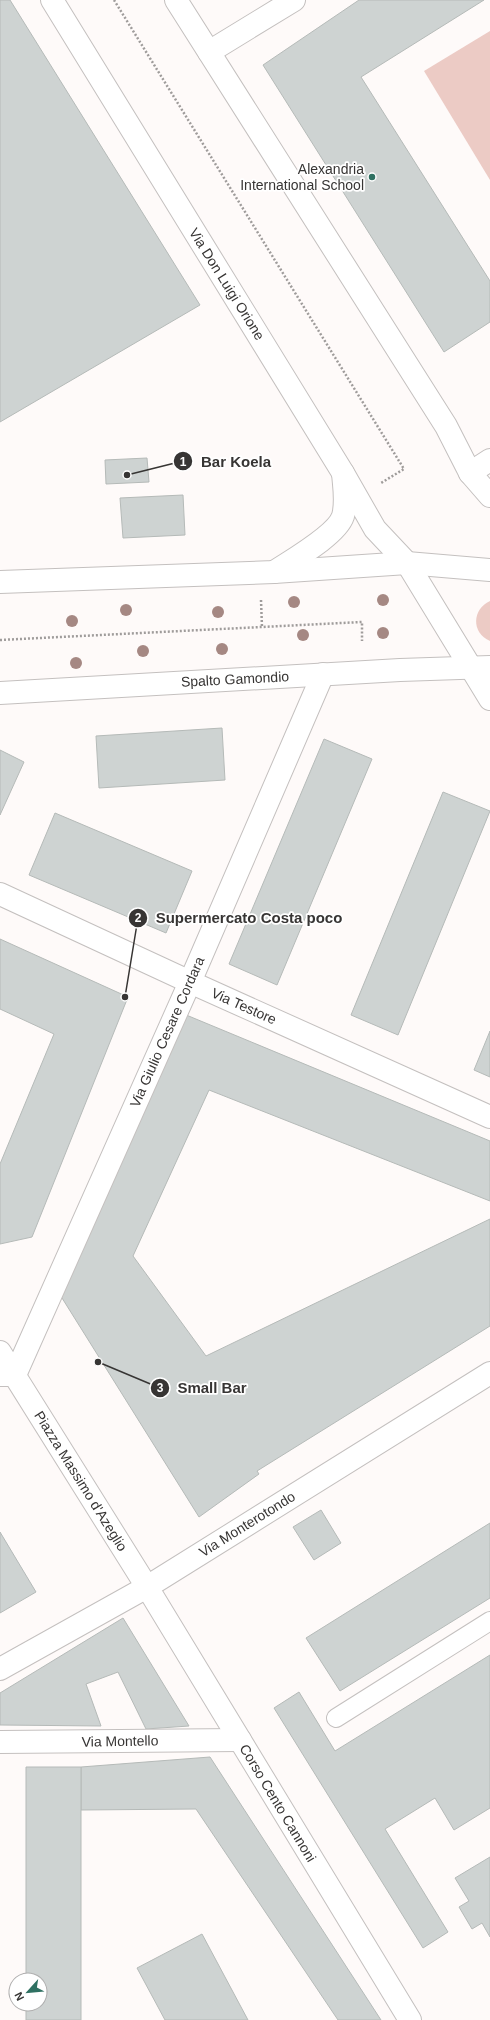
<svg xmlns="http://www.w3.org/2000/svg" width="490" height="2020" viewBox="0 0 490 2020" font-family="Arial,sans-serif">
  <rect width="100%" height="100%" fill="#fefaf9"/>
  <g fill="#eccbc5">
    <polygon points="490,31 490,180 424,71"/>
    <path d="M490,601V641C471,633 472,609 490,601Z"/>
  </g>
  <g fill="#ced3d2" stroke="#b5bab8">
    <polygon points="0,0 10,0 200,305 0,422"/>
    <polygon points="359,0 484,0 361,77 490,281 490,322 444,352 263,65"/>
    <polygon points="147,458 149,482 106,484 105,460"/>
    <polygon points="183,495 185,535 123,538 120,498"/>
    <polygon points="222,728 225,780 99,788 96,736"/>
    <polygon points="324,739 372,759 277,985 229,964"/>
    <polygon points="0,750 24,762 0,815"/>
    <polygon points="443,792 490,811 398,1035 351,1015"/>
    <polygon points="55,813 192,871 166,933 29,875"/>
    <polygon points="0,939 128,997 32,1237 0,1244 0,1164 54,1034 0,1009"/>
    <polygon points="179,1012 490,1141 490,1201 209,1090 133,1256 206,1356 490,1219 490,1326 257,1471 259,1474 199,1517 57,1290"/>
    <polygon points="490,1031 490,1077 474,1070"/>
    <polygon points="321,1510 341,1543 314,1560 293,1527"/>
    <polygon points="490,1523 490,1598 340,1691 306,1638"/>
    <polygon points="0,1532 36,1592 0,1613"/>
    <polygon points="123,1618 189,1726 146,1729 118,1672 86,1684 101,1726 0,1725 0,1693"/>
    <polygon points="490,1655 490,1808 454,1830 435,1798 385,1829 448,1932 423,1948 274,1708 299,1692 335,1751"/>
    <polygon points="210,1757 381,2020 338,2020 196,1809 81,1810 81,1767"/>
    <polygon points="26,1767 81,1767 81,2020 26,2020 26,2004 40,2004 40,1980 26,1980"/>
    <polygon points="490,1857 490,1937 482,1923 472,1929 459,1907 469,1901 455,1878"/>
    <polygon points="202,1934 248,2020 165,2020 137,1968"/>
  </g>
  <g fill="none" stroke-linecap="round" stroke-linejoin="round">
    <g stroke="#c4c0bf" stroke-width="20">
      <polyline id="service" points="336,1718 490,1621"/>
    </g>
    <g stroke="#c4c0bf" stroke-width="24">
      <g id="minor">
        <polyline points="209,52 294,0"/>
        <polyline points="470,473 490,460"/>
        <polyline points="0,894 190,982 490,1117"/>
        <polyline points="0,1375 15,1375 190,982 323,674"/>
        <polyline points="0,1669 147,1587 490,1373"/>
        <polyline points="0,1742 240,1740"/>
      </g>
    </g>
    <g stroke="#c4c0bf" stroke-width="24">
      <g id="tertiary">
        <path d="M274,572C292,560 337,535 343,516C347,502 344,487 343,473"/>
        <polyline points="0,582 274,572 407,563 490,570"/>
        <polyline points="0,693 400,670 490,667"/>
        <polyline points="0,1352 147,1587 410,2020"/>
      </g>
    </g>
    <g stroke="#c4c0bf" stroke-width="24">
      <g id="secondary">
        <polyline points="52,0 343,473 375,529 407,563 490,699"/>
        <polyline points="176,0 446,426 470,473 490,496"/>
      </g>
    </g>
    <g stroke="#9f9c9b" stroke-width="2.5" stroke-dasharray="2 2" stroke-linecap="butt">
      <polyline points="114,0 404,469 381,483"/>
      <polyline points="261,600 262,627"/>
      <polyline points="0,640 362,622 362,641"/>
    </g>
    <use href="#service" stroke="#fff" stroke-width="18"/>
    <use href="#minor" stroke="#fff" stroke-width="22"/>
    <use href="#tertiary" stroke="#fff" stroke-width="22"/>
    <use href="#secondary" stroke="#fff" stroke-width="22"/>
  </g>
  <g fill="#a58883">
    <circle cx="383" cy="600" r="6"/>
    <circle cx="294" cy="602" r="6"/>
    <circle cx="126" cy="610" r="6"/>
    <circle cx="218" cy="612" r="6"/>
    <circle cx="72" cy="621" r="6"/>
    <circle cx="383" cy="633" r="6"/>
    <circle cx="303" cy="635" r="6"/>
    <circle cx="222" cy="649" r="6"/>
    <circle cx="143" cy="651" r="6"/>
    <circle cx="76" cy="663" r="6"/>
  </g>
  <circle fill="#2f7162" stroke="#fff" stroke-width="1.5" cx="372" cy="177" r="4"/>
  <g text-anchor="middle" dominant-baseline="central" stroke-width="3.5" stroke-linejoin="round" paint-order="stroke">
    <g font-size="14" fill="#373534" stroke="#fff" text-anchor="end">
      <text x="364" y="169">Alexandria<tspan x="364" dy="16">International School</tspan></text>
    </g>
    <g font-size="14" fill="#373534" stroke="#fff">
      <text transform="translate(227 284) rotate(58)">Via Don Luigi Orione</text>
      <text transform="translate(235 679) rotate(-3)">Spalto Gamondio</text>
      <text transform="translate(244 1006) rotate(24)">Via Testore</text>
      <text transform="translate(167 1032) rotate(-66)">Via Giulio Cesare Cordara</text>
      <text transform="translate(81 1481) rotate(58)">Piazza Massimo d'Azeglio</text>
      <text transform="translate(247 1524) rotate(-32)">Via Monterotondo</text>
      <text transform="translate(120 1741) rotate(-1)">Via Montello</text>
      <text transform="translate(278 1803) rotate(59)">Corso Cento Cannoni</text>
    </g>
  </g>
  <path fill="none" stroke="#373534" stroke-width="1.5" d="M127 475L183 461M125 997L138 918M98 1362L160 1388"/>
  <g fill="#373534" stroke="#fff" stroke-width="1.5">
    <circle cx="127" cy="475" r="4"/>
    <circle cx="125" cy="997" r="4"/>
    <circle cx="98" cy="1362" r="4"/>
    <circle cx="183" cy="461" r="10"/>
    <circle cx="138" cy="918" r="10"/>
    <circle cx="160" cy="1388" r="10"/>
  </g>
  <g font-size="12" text-anchor="middle" font-weight="bold" fill="#fff">
    <text x="183" y="466">1</text>
    <text x="138" y="922">2</text>
    <text x="160" y="1392">3</text>
  </g>
  <g font-size="15" text-anchor="middle" font-weight="bold" fill="#373534" stroke="#fff" stroke-width="3.5" stroke-linejoin="round" paint-order="stroke">
    <text x="236" y="467">Bar Koela</text>
    <text x="249" y="923">Supermercato Costa poco</text>
    <text x="212" y="1393">Small Bar</text>
  </g>
  <g transform="translate(28 1992) rotate(243)"><circle r="19" fill="#ffffff" stroke="#afaeae"/>
  <path d="M0-3L7 15L0 10L-7 15Z" fill="#2f7162"/>
  <text y="-6" font-size="11" font-weight="bold" text-anchor="middle" fill="#373534">N</text>
  </g>
</svg>
